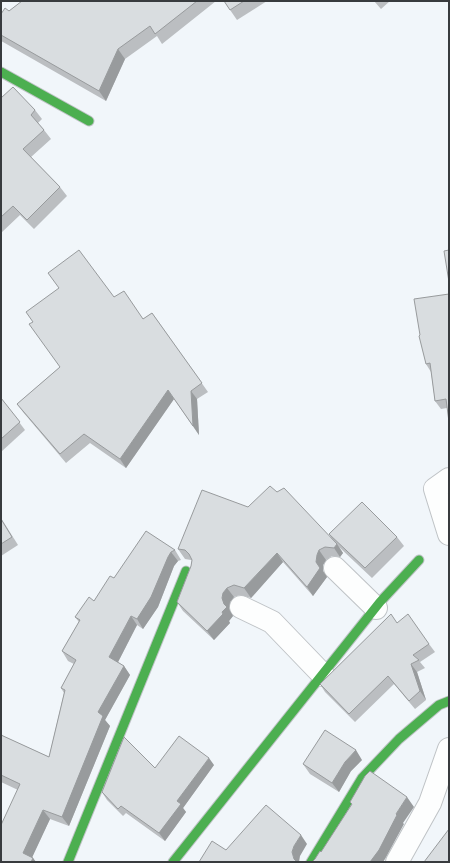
<svg xmlns="http://www.w3.org/2000/svg" width="450" height="863" viewBox="0 0 450 863" font-family="'Golos Text',sans-serif">
  <rect width="100%" height="100%" fill="#f1f6fa"/>
  <g fill="none" stroke-linecap="round" stroke-linejoin="round">
    <g stroke="#bfc3c6" stroke-width="24">
      <g id="street">
        <polyline points="449,479 435,489 449,534"/>
        <polyline points="335,568 376,608"/>
        <polyline points="241,607 272,622 323,675"/>
        <polyline points="397,862 430,803 449,749"/>
      </g>
    </g>
    <g stroke="#bfc3c6" stroke-width="11">
      <g id="fast">
        <polyline points="1,72 89,121"/>
        <polyline points="68,862 186,571"/>
        <polyline points="173,862 380,602 419,560"/>
        <polyline points="311,862 362,778 399,739 439,705 449,701"/>
      </g>
    </g>
    <use href="#street" stroke="#fdfefe" stroke-width="22"/>
    <use href="#fast" stroke="#4caf50" stroke-width="9"/>
  </g>
  <g fill="#bbbec1">
    <polygon points="22,1 216,1 162,44 157,36 125,59 106,101 3,42 1,41 1,14 9,11"/>
    <polygon points="224,1 267,1 237,20"/>
    <polygon points="374,1 390,1 381,9"/>
    <polygon points="1,98 35,110 42,119 38,123 44,130 51,139 31,157 60,187 67,196 34,229 20,215 1,233"/>
    <polygon points="449,294 447,408 441,409 435,401 431,372 426,364 420,335"/>
    <polygon points="114,297 143,319 152,313 208,392 197,399 199,435 174,399 126,468 90,443 66,463 23,412 17,404 60,367"/>
    <polygon points="1,398 25,430 1,452"/>
    <polygon points="277,492 332,539 329,534 397,537 404,546 372,578 339,547 343,553 340,557 332,556 326,560 323,565 323,571 327,577 313,596 283,562 251,598 240,595 234,597 230,602 229,608 230,611 233,616 229,621 230,623 214,640 183,611 177,602 191,566 192,560 191,560 185,559 178,549 248,507"/>
    <polygon points="1,518 18,545 1,556"/>
    <polygon points="175,550 181,560 178,561 174,566 158,607 143,629 137,625 118,662 124,666 130,675 105,720 110,726 69,826 50,819 32,857 36,862 1,862 18,790 1,782 1,733 3,736 49,757 64,693 61,688 74,664 68,661 62,651 79,622 75,617 94,601 114,578"/>
    <polygon points="397,623 429,644 435,652 420,662 425,668 417,672 426,700 415,709 394,684 355,722 325,692 320,684"/>
    <polygon points="362,760 351,771 339,792 310,774 303,764"/>
    <polygon points="214,765 183,808 186,812 165,841 126,813 123,816 107,800 102,792 155,768"/>
  </g>
  <g fill="#989b9d">
    <polygon points="118,49 125,59 106,101 99,91"/>
    <polygon points="168,390 174,399 126,468 120,459"/>
    <polygon points="191,391 197,399 199,435 193,426"/>
    <polygon points="337,544 343,553 340,557 334,548"/>
    <polygon points="319,550 326,560 323,565 323,571 327,577 313,596 307,587 316,562 317,555"/>
    <polygon points="171,552 178,561 174,566 158,607 143,629 137,619 168,557"/>
    <polygon points="277,553 283,562 251,598 244,588"/>
    <polygon points="227,588 234,597 230,602 229,608 230,611 233,616 229,621 230,623 214,640 207,631 222,612 222,598 223,593"/>
    <polygon points="131,616 137,625 116,666 109,657"/>
    <polygon points="411,664 417,672 426,700 420,691"/>
    <polygon points="124,666 130,675 105,720 110,726 69,826 62,817 98,712"/>
    <polygon points="356,750 362,760 351,771 339,792 332,783 345,762"/>
    <polygon points="209,758 214,765 183,808 186,812 165,841 159,833 177,801"/>
    <polygon points="407,797 414,807 403,823 404,824 385,859 383,862 370,862 396,814"/>
    <polygon points="43,810 50,819 30,862 23,853"/>
    <polygon points="301,835 307,844 300,856 299,862 296,862 294,859 292,852 294,846"/>
    <polygon points="33,858 36,862 31,862"/>
  </g>
  <g fill="#d9dde0" stroke="#989b9d">
    <polygon points="22,1 197,1 155,34 150,26 118,49 99,91 1,35 1,14 5,8 9,11"/>
    <polygon points="224,1 244,1 230,10"/>
    <polygon points="13,87 35,110 31,115 44,130 23,149 60,187 27,220 13,206 1,217 1,98"/>
    <polygon points="79,250 114,297 124,291 143,319 152,313 202,383 191,391 193,426 168,390 120,459 84,434 60,454 17,404 60,367 29,324 33,322 26,312 59,288 48,273"/>
    <polygon points="449,250 449,282 444,251"/>
    <polygon points="449,294 449,422 446,399 435,401 430,363 426,364 419,336 420,335 414,299"/>
    <polygon points="1,398 20,422 1,439"/>
    <polygon points="270,486 277,492 284,488 337,544 334,548 325,547 319,550 317,555 316,562 320,568 307,587 277,553 244,588 234,585 227,588 223,593 222,598 224,604 227,607 222,612 223,614 207,631 177,602 191,566 192,560 189,554 185,550 178,549 202,490 248,507"/>
    <polygon points="362,502 397,537 365,568 329,534"/>
    <polygon points="1,519 12,537 1,544"/>
    <polygon points="146,531 175,550 171,552 168,557 151,597 137,619 131,616 109,657 124,666 98,712 103,716 62,817 43,810 23,853 33,858 31,862 1,862 1,825 20,784 1,775 1,735 49,757 65,690 61,688 76,660 62,651 80,620 75,617 89,597 94,601 110,576 114,578"/>
    <polygon points="391,614 397,623 408,614 429,644 413,655 419,660 411,664 420,691 409,701 388,676 349,714 320,684"/>
    <polygon points="325,730 356,750 345,762 332,783 303,764"/>
    <polygon points="179,736 209,758 177,801 181,804 159,833 121,806 118,809 102,792 124,737 155,768"/>
    <polygon points="370,771 407,797 396,814 397,815 379,850 370,862 312,862 315,859 320,851 321,852 352,804 350,802 365,776"/>
    <polygon points="266,805 301,835 294,846 292,852 294,859 297,862 199,862 212,841 226,850"/>
    <polygon points="449,829 449,862 424,862"/>
  </g>
  <rect width="450" height="863" fill="none" stroke="#383b3e" stroke-width="4"/>
</svg>
